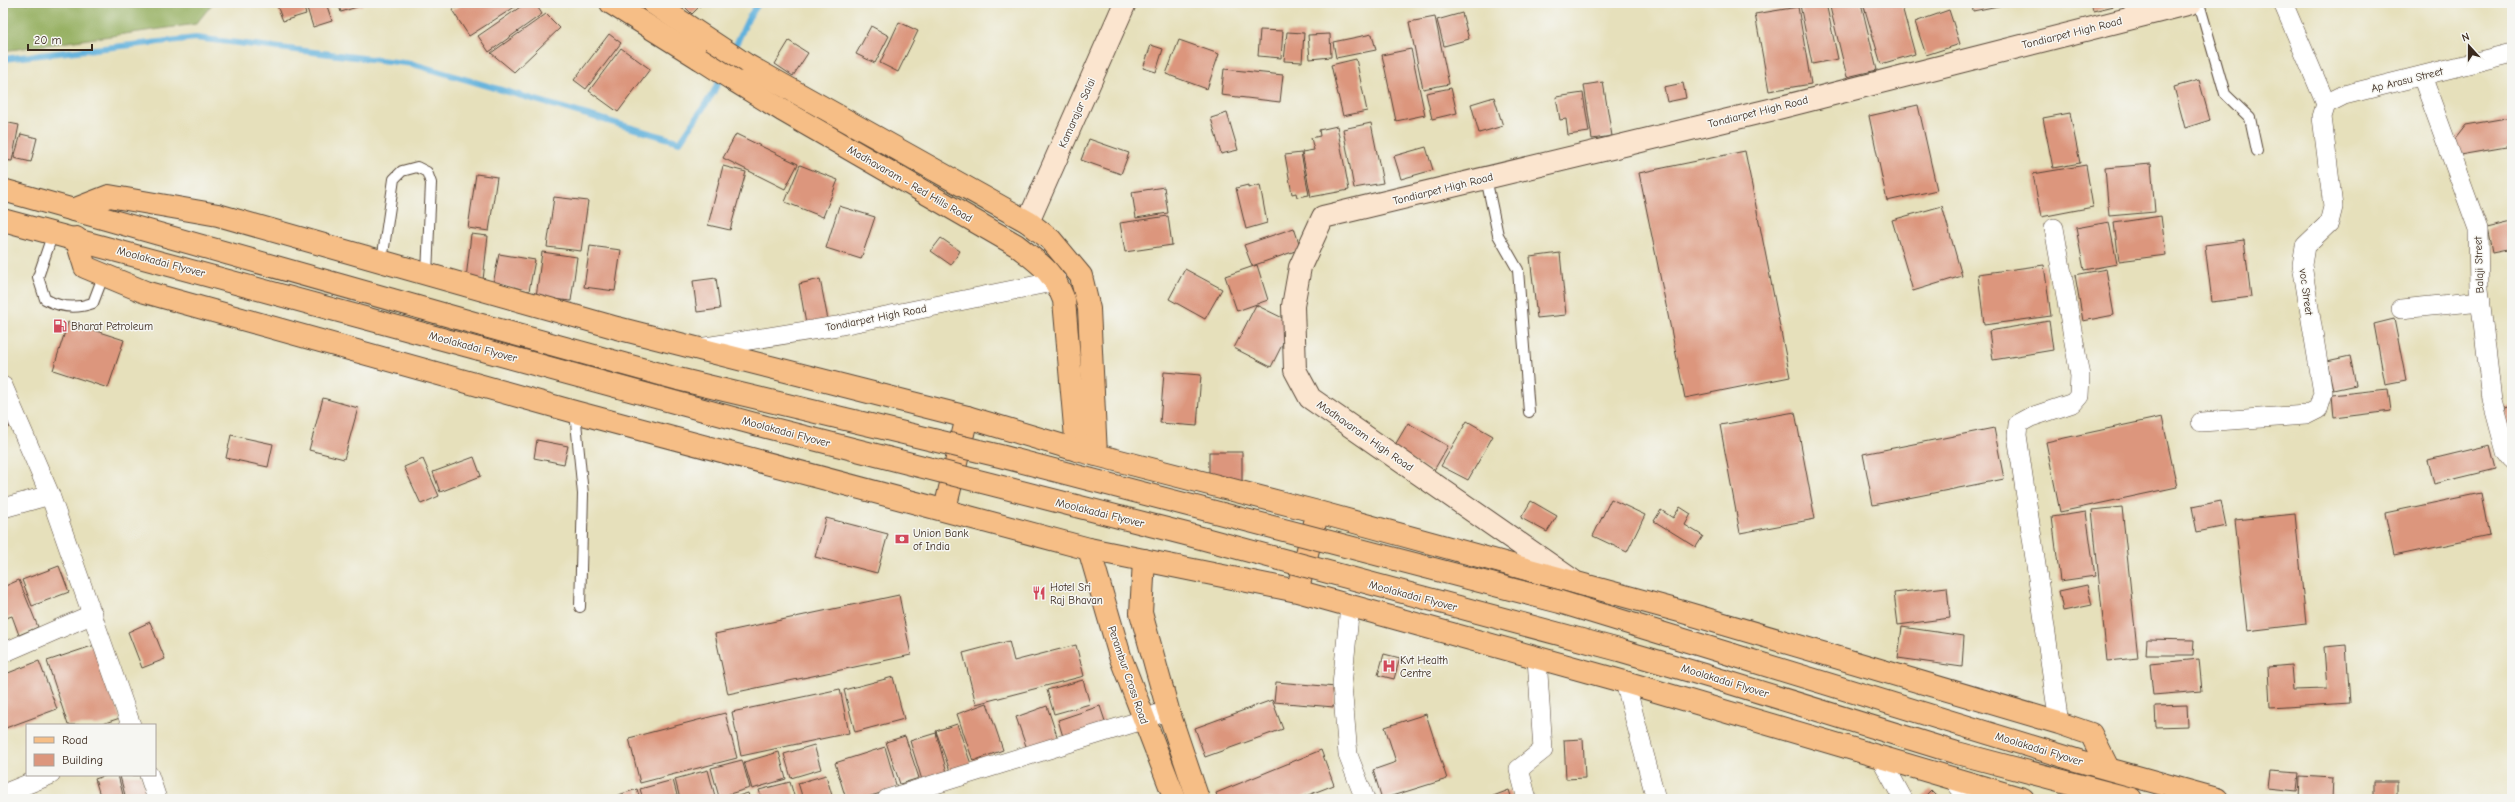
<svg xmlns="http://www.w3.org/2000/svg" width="2515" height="802" viewBox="0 0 2515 802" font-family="'Comic Neue',sans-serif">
  <rect width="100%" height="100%" fill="#f6f6f2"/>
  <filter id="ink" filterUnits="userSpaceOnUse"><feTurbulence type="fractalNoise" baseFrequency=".025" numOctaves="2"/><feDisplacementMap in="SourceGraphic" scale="8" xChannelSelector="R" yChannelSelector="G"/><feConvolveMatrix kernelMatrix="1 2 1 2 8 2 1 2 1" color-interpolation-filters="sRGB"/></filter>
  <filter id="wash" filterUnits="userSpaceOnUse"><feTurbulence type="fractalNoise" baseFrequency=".012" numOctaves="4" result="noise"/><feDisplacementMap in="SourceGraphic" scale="16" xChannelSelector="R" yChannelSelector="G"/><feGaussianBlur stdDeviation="0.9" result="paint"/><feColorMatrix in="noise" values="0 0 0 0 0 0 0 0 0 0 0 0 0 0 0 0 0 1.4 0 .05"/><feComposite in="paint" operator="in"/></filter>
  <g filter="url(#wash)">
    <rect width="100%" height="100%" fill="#e6e0bb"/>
    <polygon fill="#96b062" stroke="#686d40" points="3,3 213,3 196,24 3,51"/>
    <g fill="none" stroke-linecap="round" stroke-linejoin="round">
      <g stroke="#61b1dc" stroke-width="6">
        <polyline points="733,51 749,17 759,3"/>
        <polyline points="3,59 196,38 413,64 680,142 713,93 721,76"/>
      </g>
    </g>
    <g id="blocks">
      <g fill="#dc967d">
        <polygon points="276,3 302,3 306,14 283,21"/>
        <polygon points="312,3 326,3 332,21 313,27 306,5"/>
        <polygon points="338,3 363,3 363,5 341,12"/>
        <polygon points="464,3 521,3 469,36 452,10"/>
        <polygon points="526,3 535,3 542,14 489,52 478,36"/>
        <polygon points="681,3 703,3 692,14"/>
        <polygon points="1811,3 1826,3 1838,59 1812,64 1800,5"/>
        <polygon points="1829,3 1861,3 1877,70 1847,77"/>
        <polygon points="1863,3 1901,3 1915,54 1881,64"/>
        <polygon points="1972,3 2008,3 2008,4 1973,11"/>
        <polygon points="2091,3 2113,3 2114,6 2093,11"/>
        <polygon points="1798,7 1811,84 1769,91 1755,14"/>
        <polygon points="1949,10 1960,44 1926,55 1915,22"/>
        <polygon points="1462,13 1469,39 1444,46 1437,20"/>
        <polygon points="546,14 560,28 514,72 491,53"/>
        <polygon points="1435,17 1449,84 1423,89 1409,22"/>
        <polygon points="899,22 918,31 898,72 880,63"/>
        <polygon points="871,26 889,36 875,63 856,54"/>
        <polygon points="1260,30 1283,31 1281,58 1258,56"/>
        <polygon points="1287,32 1304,33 1302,62 1284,61"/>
        <polygon points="609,34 621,43 586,89 574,80"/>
        <polygon points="1330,34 1331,57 1310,59 1308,35"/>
        <polygon points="1372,34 1376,50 1336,58 1333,42"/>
        <polygon points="1179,40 1219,54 1207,89 1166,74"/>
        <polygon points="789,41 808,53 793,76 775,64"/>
        <polygon points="1151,45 1163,49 1156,72 1143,68"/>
        <polygon points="621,48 650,69 618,112 589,91"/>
        <polygon points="1411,49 1425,115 1396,121 1382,55"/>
        <polygon points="1356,59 1367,111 1343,116 1331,65"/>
        <polygon points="1224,69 1283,75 1280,102 1221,95"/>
        <polygon points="2199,80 2210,120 2185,128 2174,87"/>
        <polygon points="1603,82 1612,136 1592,139 1584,85"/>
        <polygon points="1683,83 1686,98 1667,102 1664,87"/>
        <polygon points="1451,88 1457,113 1432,119 1426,93"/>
        <polygon points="1583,93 1589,132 1568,135 1566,119 1560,120 1556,97"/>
        <polygon points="1494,97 1503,126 1479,133 1471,104"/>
        <polygon points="1918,105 1937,190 1887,201 1869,116"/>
        <polygon points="1227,113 1238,150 1221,154 1211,118"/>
        <polygon points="2070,113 2080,163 2053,168 2043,118"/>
        <polygon points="2512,117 2512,146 2454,156 2452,143 2466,125"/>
        <polygon points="4,122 19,125 12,161 3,160"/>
        <polygon points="1371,123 1383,183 1354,188 1343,129"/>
        <polygon points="1337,126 1349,190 1311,197 1302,152 1314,150 1311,138 1320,136 1319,130"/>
        <polygon points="21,134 37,138 31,162 14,158"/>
        <polygon points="736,134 798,164 785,189 723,158"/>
        <polygon points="1089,139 1129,153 1121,174 1081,160"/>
        <polygon points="1426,147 1433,170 1401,179 1394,156"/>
        <polygon points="1745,151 1790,377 1685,398 1639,173"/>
        <polygon points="1301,153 1309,195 1297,197 1296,193 1292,194 1285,155"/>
        <polygon points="2151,164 2155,212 2109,216 2105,168"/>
        <polygon points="800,165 838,180 823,217 785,202"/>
        <polygon points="2086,165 2093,207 2041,217 2033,174"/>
        <polygon points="723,166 746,172 730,230 708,225"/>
        <polygon points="476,174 497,177 489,231 468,228"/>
        <polygon points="1248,185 1248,188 1260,185 1267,223 1246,229 1236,188"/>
        <polygon points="1164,187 1168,213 1136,218 1132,192"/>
        <polygon points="554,197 588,201 581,251 547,247"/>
        <polygon points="839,206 875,217 861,259 826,248"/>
        <polygon points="1942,206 1962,276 1913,291 1892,220"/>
        <polygon points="1168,216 1172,245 1125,252 1120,223"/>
        <polygon points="2161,216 2166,255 2119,261 2114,223"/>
        <polygon points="2109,222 2117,264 2084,270 2076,228"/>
        <polygon points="2512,222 2512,249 2492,253 2487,228"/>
        <polygon points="1294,228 1301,249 1252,266 1244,245"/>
        <polygon points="471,234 488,236 483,280 466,279"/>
        <polygon points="941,238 960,251 951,265 931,251"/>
        <polygon points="2244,240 2251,297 2212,302 2205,245"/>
        <polygon points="590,246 621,250 615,291 584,287"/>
        <polygon points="542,252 577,257 571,301 536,297"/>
        <polygon points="1560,253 1566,315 1537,318 1530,257"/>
        <polygon points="499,254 535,260 529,291 493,284"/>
        <polygon points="1257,265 1268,300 1237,311 1225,276"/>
        <polygon points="2044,265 2051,316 1984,325 1978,274"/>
        <polygon points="1185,269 1222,289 1205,319 1169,299"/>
        <polygon points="2106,269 2114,315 2083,321 2075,275"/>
        <polygon points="716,278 720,309 697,312 693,281"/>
        <polygon points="820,279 828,320 806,324 799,284"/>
        <polygon points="1256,305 1293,323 1271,367 1234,348"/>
        <polygon points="2394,319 2406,380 2385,384 2374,324"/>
        <polygon points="2049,321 2053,350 1993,360 1989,331"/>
        <polygon points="68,322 124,340 108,388 53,370"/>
        <polygon points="2350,356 2356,385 2333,390 2327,361"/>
        <polygon points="1164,372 1201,375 1197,426 1160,423"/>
        <polygon points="2388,389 2391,411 2334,418 2332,395"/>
        <polygon points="323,398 358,408 344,459 309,450"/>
        <polygon points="2512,405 2512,431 2507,432 2504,407"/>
        <polygon points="3,409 10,427 3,429"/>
        <polygon points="1795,412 1815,519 1740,533 1720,425"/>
        <polygon points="2162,417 2177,487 2060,512 2046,442"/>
        <polygon points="1467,421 1493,436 1468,480 1441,466"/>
        <polygon points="1408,423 1448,446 1433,472 1392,450"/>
        <polygon points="1994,428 2004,479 1873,505 1863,454"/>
        <polygon points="231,435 273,444 268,467 226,458"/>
        <polygon points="537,440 568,446 564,464 534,458"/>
        <polygon points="2490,445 2496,469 2434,484 2428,460"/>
        <rect x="1209" y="452" width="33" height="30"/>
        <polygon points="474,457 481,476 440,492 433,472"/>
        <polygon points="423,459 439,496 421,504 404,467"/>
        <polygon points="2481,493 2489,536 2394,556 2385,513"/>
        <polygon points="1611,499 1645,515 1627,552 1593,536"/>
        <polygon points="1531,501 1557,516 1547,532 1521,518"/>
        <polygon points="2221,501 2226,526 2197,532 2192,507"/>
        <polygon points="1680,507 1691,514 1685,525 1703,536 1696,547 1654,521 1661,510 1673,518"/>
        <polygon points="2122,507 2138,658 2107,661 2092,510"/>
        <polygon points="2086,512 2095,576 2060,581 2052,517"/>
        <polygon points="2295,514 2306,624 2247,631 2235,520"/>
        <polygon points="826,518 888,534 877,573 815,557"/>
        <polygon points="59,566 69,592 32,606 22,580"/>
        <polygon points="19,580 38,627 19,635 12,616 3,619 3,587"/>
        <polygon points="2087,585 2092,605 2063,611 2059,591"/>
        <polygon points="1947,587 1950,618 1898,625 1894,593"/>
        <polygon points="899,595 911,655 728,694 715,634"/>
        <polygon points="150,622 165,659 142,668 128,632"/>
        <polygon points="1902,627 1964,636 1962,667 1898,658"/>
        <polygon points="2147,639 2194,640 2193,655 2146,655"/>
        <polygon points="1009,641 1014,661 1076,645 1084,676 976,704 963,653"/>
        <polygon points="95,645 120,718 99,725 68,725 47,661"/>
        <polygon points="2346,645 2350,703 2270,708 2268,667 2291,665 2293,690 2327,689 2324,647"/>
        <polygon points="1384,654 1400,658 1394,679 1378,675"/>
        <polygon points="2199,659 2202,691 2153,695 2150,664"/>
        <polygon points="39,661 57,709 3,729 3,675"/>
        <polygon points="893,677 904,719 855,732 844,690"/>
        <polygon points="1083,680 1090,704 1054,714 1047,690"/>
        <polygon points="1276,682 1336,687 1334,707 1274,702"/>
        <polygon points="840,689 849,733 741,756 732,712"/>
        <polygon points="1272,700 1283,729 1205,757 1195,728"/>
        <polygon points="987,703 1003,750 973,761 957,714"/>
        <polygon points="2187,705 2188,726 2156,727 2155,706"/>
        <polygon points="1047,706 1058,739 1027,749 1016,717"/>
        <polygon points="1100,706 1107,727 1064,740 1058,720"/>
        <polygon points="725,713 737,758 640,783 629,738"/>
        <polygon points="1426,714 1447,779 1382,799 1373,770 1396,762 1385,727"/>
        <polygon points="957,724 971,764 950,771 936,731"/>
        <polygon points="936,733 947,772 922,780 910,741"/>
        <polygon points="905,736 919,778 900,784 886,742"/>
        <polygon points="1583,739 1585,778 1566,779 1564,740"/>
        <polygon points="814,745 821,769 791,778 784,754"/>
        <polygon points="885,747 897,788 861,799 846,799 835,763"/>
        <polygon points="1321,750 1334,785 1298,799 1218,799 1216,793"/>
        <polygon points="779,752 786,779 752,789 744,762"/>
        <polygon points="742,760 750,788 719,797 711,768"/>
        <polygon points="708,770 715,796 704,799 680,799 675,779"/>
        <polygon points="2270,771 2299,773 2297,791 2268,788"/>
        <polygon points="107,775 118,775 124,799 101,799 95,779"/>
        <polygon points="124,775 141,775 148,799 126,799 120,776"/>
        <polygon points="826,775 833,799 803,799 798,783"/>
        <polygon points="2300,776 2333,778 2332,799 2299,799"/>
        <polygon points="673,780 678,799 643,799 640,789"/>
        <rect x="2374" y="781" width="23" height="18"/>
        <polygon points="790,782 795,799 762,799 759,790"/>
        <polygon points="637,789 640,799 606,799"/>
        <polygon points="1509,790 1512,799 1489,799 1488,798"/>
        <polygon points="1931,790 1940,799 1922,799"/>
        <polygon points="748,793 750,799 728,799"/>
      </g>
    </g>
  </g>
  <g filter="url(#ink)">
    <use href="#blocks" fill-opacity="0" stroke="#554536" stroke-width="1"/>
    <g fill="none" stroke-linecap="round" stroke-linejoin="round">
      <g stroke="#554536" stroke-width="12">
        <g id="lane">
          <polyline points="2199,3 2225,94 2250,118 2257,151"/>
          <polyline points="1486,178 1498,235 1518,270 1529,412"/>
          <path d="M53,233L38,277L45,299C61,308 76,309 93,303L104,274"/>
          <polyline points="382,261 394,179 402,171 417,167 427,172 431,183 427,274"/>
          <polyline points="575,412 583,494 580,607"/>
        </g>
      </g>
      <g stroke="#554536" stroke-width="20">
        <g id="street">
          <polyline points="2422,76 2478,229 2479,289 2492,400 2506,452 2512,460"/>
          <polyline points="2326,104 2344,95 2512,53"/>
          <polyline points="2054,228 2080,376 2079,396 2073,403 2031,417 2018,424 2017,435 2059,723"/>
          <polyline points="2401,309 2481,301"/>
          <polyline points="699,348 837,326 1057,281"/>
          <polyline points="3,386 50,495 131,725"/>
          <polyline points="2201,422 2306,415 2318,409 2323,393 2302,265 2305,246 2329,223 2333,207 2322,117 2326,104 2283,3"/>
          <polyline points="3,508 50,495"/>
          <polyline points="1350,606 1342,685 1348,755 1365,799"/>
          <polyline points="3,653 93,614"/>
          <polyline points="1625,682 1656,799"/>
          <polyline points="1880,757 1903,799"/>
          <polyline points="149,775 157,799"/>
          <polyline points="1954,780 1968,799"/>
          <polyline points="3,794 50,775"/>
          <polyline points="887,799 1143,720 1168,710"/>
          <polyline points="1527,799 1519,769 1543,750 1537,658"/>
        </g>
      </g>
      <g stroke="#554536" stroke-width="24">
        <g id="secondary">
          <polyline points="1028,222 1125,3"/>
          <polyline points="1572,580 1310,398 1295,370 1293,306 1300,267 1323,217 1774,109 2191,3"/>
        </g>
      </g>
      <g stroke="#554536" stroke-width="24">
        <g id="primary">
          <polyline points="611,3 699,58"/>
          <polyline points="653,3 745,64 1028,222 1051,240 1081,276 1089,309 1096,455"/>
          <path d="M735,81L782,110L1016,245C1040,264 1053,271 1064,300L1077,450"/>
          <polyline points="3,190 485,326"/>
          <polyline points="73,210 109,196 218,215 617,328 967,417 1077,450 1318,512 1683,612 2059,723 2091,734 2108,768"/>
          <polyline points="3,220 479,349"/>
          <polyline points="76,238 85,267 145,292 575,412 1089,549 1297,591 1625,682 2023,799"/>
          <polyline points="945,509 967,417"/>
          <polyline points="1089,549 1120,656 1175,799"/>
          <polyline points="1144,560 1141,613 1168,710 1198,799"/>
          <polyline points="1299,584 1316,519"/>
          <polyline points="1733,655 2079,761 2217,799"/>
          <polyline points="1724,681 1957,753 2131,799"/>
        </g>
      </g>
      <use href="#lane" stroke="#fff" stroke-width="10"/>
      <use href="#street" stroke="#fff" stroke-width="19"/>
      <use href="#secondary" stroke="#fbe5cf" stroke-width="22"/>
      <use href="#primary" stroke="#f6be86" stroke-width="22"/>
      <g stroke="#554536" stroke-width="24" stroke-linecap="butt">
        <g id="primary-bridge">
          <polyline points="699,58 735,81"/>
          <polyline points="485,326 678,379 1000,456 1560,602 1733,655"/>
          <polyline points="479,349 766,427 1186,534 1619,650 1724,681"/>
        </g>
      </g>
      <use href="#primary-bridge" stroke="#f6be86" stroke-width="22"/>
    </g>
  </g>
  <defs>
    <g id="fuel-bare" transform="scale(1.08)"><path d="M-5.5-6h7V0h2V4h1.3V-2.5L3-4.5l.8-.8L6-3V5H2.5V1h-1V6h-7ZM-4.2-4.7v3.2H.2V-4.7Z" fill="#d1495b" stroke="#f6f6f2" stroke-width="2.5" paint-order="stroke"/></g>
    <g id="bank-bare" transform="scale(1.08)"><path d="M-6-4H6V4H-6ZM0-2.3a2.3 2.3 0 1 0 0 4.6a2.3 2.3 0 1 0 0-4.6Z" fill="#d1495b" stroke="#f6f6f2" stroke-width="2.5" paint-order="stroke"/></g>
    <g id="restaurant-bare" transform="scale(1.08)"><path d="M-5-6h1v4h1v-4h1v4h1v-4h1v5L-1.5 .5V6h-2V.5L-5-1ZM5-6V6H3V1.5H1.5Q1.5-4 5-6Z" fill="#d1495b" stroke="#f6f6f2" stroke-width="2.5" paint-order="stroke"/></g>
    <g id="hospital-bare" transform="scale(1.08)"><path d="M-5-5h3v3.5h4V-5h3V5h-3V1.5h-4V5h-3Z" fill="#d1495b" stroke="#f6f6f2" stroke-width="2.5" paint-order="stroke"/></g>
  </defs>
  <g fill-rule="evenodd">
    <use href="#fuel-bare" x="60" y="326"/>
    <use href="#bank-bare" x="902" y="539"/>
    <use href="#restaurant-bare" x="1039" y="593"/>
    <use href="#hospital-bare" x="1389" y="666"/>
  </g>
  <g text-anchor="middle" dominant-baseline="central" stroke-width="3" stroke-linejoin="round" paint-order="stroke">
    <g font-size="11" fill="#3b2a1e" stroke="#f6f6f2">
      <text transform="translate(2072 33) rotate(-14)">Tondiarpet High Road</text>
      <text transform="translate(2407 80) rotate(-14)">Ap Arasu Street</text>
      <text transform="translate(1758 112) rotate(-14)">Tondiarpet High Road</text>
      <text transform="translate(1077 113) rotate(-66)">Kamarajar Salai</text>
      <text transform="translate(910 184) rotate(30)">Madhavaram - Red Hills Road</text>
      <text transform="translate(1443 189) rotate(-14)">Tondiarpet High Road</text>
      <text transform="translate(161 262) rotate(15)">Moolakadai Flyover</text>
      <text transform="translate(2479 265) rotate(-92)">Balaji Street</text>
      <text transform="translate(2306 292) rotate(82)">voc Street</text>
      <text transform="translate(876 318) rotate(-11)">Tondiarpet High Road</text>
      <text transform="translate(473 347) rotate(15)">Moolakadai Flyover</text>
      <text transform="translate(786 432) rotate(15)">Moolakadai Flyover</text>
      <text transform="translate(1365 436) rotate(35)">Madhavaram High Road</text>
      <text transform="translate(1100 513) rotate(14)">Moolakadai Flyover</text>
      <text transform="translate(1413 596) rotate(15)">Moolakadai Flyover</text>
      <text transform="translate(1128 675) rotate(71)">Perambur Cross Road</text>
      <text transform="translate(1725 681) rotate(17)">Moolakadai Flyover</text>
      <text transform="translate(2039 749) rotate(17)">Moolakadai Flyover</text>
    </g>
    <g font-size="11" fill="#3b2a1e" stroke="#f6f6f2" text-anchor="start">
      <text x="71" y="326">Bharat Petroleum</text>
      <text x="913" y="533">Union Bank<tspan x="913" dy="13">of India</tspan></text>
      <text x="1050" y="587">Hotel Sri<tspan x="1050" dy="13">Raj Bhavan</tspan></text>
      <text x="1400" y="660">Kvt Health<tspan x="1400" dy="13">Centre</tspan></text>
    </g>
  </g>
  <rect width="2515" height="802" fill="none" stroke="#f6f6f2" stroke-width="16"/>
  <rect x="26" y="724" width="130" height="52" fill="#f6f6f2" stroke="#aba49d"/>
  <rect x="34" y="737" width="20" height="6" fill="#f6be86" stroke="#aba49d"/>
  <text x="62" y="744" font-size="12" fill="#3b2a1e">Road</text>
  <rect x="34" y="754" width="20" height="12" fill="#dc967d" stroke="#aba49d"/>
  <text x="62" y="764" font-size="12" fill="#3b2a1e">Building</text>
  <g transform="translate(2469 46) rotate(339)" stroke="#f6f6f2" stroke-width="3" paint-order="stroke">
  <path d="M0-3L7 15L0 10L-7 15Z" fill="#3b2a1e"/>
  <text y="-6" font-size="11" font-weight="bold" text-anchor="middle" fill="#3b2a1e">N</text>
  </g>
  <path d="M28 44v6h64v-6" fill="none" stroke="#3b2a1e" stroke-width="2"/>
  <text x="34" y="44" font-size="12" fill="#3b2a1e" stroke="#f6f6f2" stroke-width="3" paint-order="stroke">20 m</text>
</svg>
